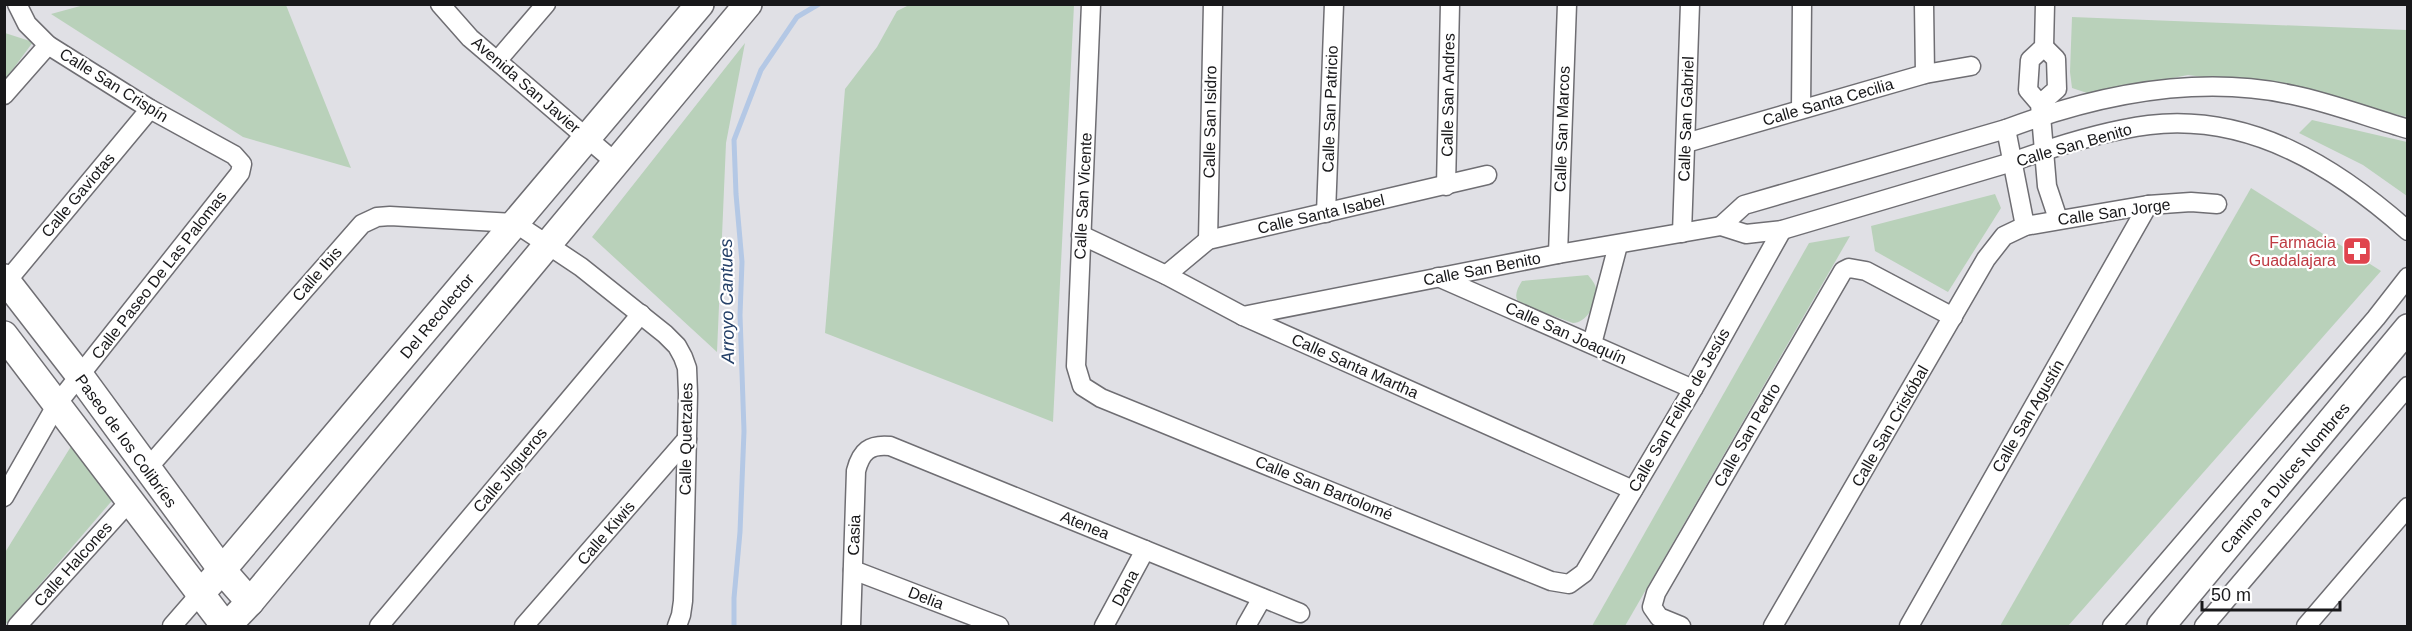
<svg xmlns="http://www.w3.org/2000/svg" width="2412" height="631" viewBox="0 0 2412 631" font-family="Helvetica,sans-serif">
  <rect width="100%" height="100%" fill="#e0e0e5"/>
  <g fill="#b9d1ba">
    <polygon points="84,5 286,5 351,168 243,137 51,14"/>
    <polygon points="909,5 1074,5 1053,422 825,333 845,89 877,47 897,11"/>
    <polygon points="2072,17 2407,30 2407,117 2338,100 2257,84 2188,75 2090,94 2072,88 2070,72"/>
    <polygon points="5,33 33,42 5,80"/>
    <polygon points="745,43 726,143 717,352 592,237"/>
    <polygon points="2312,120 2407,142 2407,196 2363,165 2299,133"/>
    <polygon points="2251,188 2381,271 2068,626 2000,626"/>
    <polygon points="1995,194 2001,208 1948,292 1875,251 1871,226"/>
    <polygon points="1850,236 1625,626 1592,626 1809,243"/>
    <path d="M1588,275C1591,279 1595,283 1596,288C1598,302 1587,323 1573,323L1520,304C1513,297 1517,289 1522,281Z"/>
    <polygon points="75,440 116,496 5,625 4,554"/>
  </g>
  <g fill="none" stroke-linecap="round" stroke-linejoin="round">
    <polyline stroke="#b4c8e5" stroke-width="5" points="734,626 734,598 740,532 744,431 740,315 742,262 736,194 734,140 761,70 797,17 819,4"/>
    <g stroke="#6f6e73" stroke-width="21">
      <g id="street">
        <polyline points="440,4 470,38 497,61 615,162"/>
        <polyline points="1091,4 1076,366 1082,386 1101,398 1551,581 1569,584 1584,573 1693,389 1782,230"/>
        <polyline points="1924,4 1925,74"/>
        <polyline points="2045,4 2044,47 2030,60 2028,90 2040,104 2047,186 2058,219"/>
        <polyline points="497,61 546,4"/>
        <polyline points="4,95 48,45"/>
        <polyline points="2040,104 2057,89 2056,59 2044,47"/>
        <polyline points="1801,109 1802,4"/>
        <polyline points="2006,129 2025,226"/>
        <polyline points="1686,143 1925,74 1971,66"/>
        <polyline points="1446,186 1450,4"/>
        <polyline points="1326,213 1334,4"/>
        <path d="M1721,226L1744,205L2006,129C2096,95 2197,74 2293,95C2332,103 2370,118 2408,129"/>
        <polyline points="1682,233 1690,4"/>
        <polyline points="1081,235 1166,275 1243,316 1633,490"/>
        <polyline points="1208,240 1213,4"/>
        <polyline points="1558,254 1567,4"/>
        <polyline points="1166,275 1208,240 1487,175"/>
        <polyline points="1438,277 1693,389"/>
        <polyline points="7,281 150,109"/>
        <path d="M1243,316L1558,254L1721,226L1746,234L1782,230L2012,162C2056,146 2103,131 2149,125C2250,113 2336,167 2408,231"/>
        <polyline points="1592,344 1618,245"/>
        <polyline points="146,470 362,224 377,217 390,216 515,223 581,267 665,334 677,346 683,357 687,368 688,394 683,601 681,615 677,626"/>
        <polyline points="4,497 57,404 240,173 242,164 234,155 150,109 48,45 27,24 17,4"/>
        <polyline points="853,570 999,626"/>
        <polyline points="17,626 129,502"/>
        <polyline points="172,626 199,595"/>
        <polyline points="379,626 641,314"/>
        <polyline points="524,626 687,439"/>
        <path d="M851,626L856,471C861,451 870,444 890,446L1300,613"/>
        <polyline points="1104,626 1145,550"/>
        <polyline points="1246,626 1262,598"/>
        <polyline points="1681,626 1659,617 1652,607 1656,593 1843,271 1849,268 1866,271 1953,317"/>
        <polyline points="1773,626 1986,259 2004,236 2025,226 2148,205 2191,202 2217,204"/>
        <polyline points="1909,626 2148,205"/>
        <polyline points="2112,626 2376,318 2408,277"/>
        <polyline points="2204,626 2408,386"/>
        <polyline points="2306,626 2408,507"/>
      </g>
    </g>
    <g stroke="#6f6e73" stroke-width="30">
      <g id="secondary">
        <polyline points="4,278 80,376 222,570 250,602"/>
        <polyline points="4,335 225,626"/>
        <polyline points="199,595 222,570 700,4"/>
        <polyline points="227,626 250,602 748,4"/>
        <polyline points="2161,626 2408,328"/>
      </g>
    </g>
    <use href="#street" stroke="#fff" stroke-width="18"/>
    <use href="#secondary" stroke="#fff" stroke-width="27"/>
  </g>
  <defs>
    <g id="pharmacy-square" transform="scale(1.5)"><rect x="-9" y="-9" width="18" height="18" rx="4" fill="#e0444e" stroke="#fff"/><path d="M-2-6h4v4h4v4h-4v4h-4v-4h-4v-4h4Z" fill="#fff"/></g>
  </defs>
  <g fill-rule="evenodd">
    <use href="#pharmacy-square" x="2357" y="251"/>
  </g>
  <g text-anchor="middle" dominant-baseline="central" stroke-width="4.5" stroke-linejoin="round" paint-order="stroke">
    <g font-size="16" fill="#18181a" stroke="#fff">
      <text transform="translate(114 85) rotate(32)">Calle San Crispín</text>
      <text transform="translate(526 85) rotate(41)">Avenida San Javier</text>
      <text transform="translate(1448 95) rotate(-89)">Calle San Andres</text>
      <text transform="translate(1828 102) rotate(-16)">Calle Santa Cecilia</text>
      <text transform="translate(1330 109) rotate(-88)">Calle San Patricio</text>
      <text transform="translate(1686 119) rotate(-88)">Calle San Gabriel</text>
      <text transform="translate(1210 122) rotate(-89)">Calle San Isidro</text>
      <text transform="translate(1562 129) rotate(-88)">Calle San Marcos</text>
      <text transform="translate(2074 145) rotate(-16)">Calle San Benito</text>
      <text transform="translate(78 195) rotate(-50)">Calle Gaviotas</text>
      <text transform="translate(1083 196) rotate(-87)">Calle San Vicente</text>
      <text transform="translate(2114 212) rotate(-8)">Calle San Jorge</text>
      <text transform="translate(1321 214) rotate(-13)">Calle Santa Isabel</text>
      <text transform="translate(1482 269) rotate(-11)">Calle San Benito</text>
      <text transform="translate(317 274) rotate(-49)">Calle Ibis</text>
      <text transform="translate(159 275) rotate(-52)">Calle Paseo De Las Palomas</text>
      <text transform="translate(437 316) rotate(-50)">Del Recolector</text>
      <text transform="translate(1566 333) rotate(24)">Calle San Joaquín</text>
      <text transform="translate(1355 366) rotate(24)">Calle Santa Martha</text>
      <text transform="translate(1679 410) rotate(-60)">Calle San Felipe de Jesús</text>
      <text transform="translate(2028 416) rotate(-60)">Calle San Agustín</text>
      <text transform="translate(1890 426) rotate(-60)">Calle San Cristóbal</text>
      <text transform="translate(1747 435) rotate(-60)">Calle San Pedro</text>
      <text transform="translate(686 439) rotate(-89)">Calle Quetzales</text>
      <text transform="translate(126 441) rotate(54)">Paseo de los Colibríes</text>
      <text transform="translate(510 470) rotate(-50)">Calle Jilgueros</text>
      <text transform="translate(2285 478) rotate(-50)">Camino a Dulces Nombres</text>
      <text transform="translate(1324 488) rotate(22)">Calle San Bartolomé</text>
      <text transform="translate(1085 525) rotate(22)">Atenea</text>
      <text transform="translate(606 533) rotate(-49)">Calle Kiwis</text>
      <text transform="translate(854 535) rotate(-88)">Casia</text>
      <text transform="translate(73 564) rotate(-48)">Calle Halcones</text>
      <text transform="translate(1125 588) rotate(-62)">Dana</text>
      <text transform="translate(926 598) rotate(21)">Delia</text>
    </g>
    <g font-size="16" fill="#be3a42" stroke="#fff" text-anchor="end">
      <text x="2336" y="242">Farmacia<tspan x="2336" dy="18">Guadalajara</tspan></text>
    </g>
    <g font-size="18" font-style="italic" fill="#254068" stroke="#fff">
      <text transform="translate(727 301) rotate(-91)">Arroyo Cantues</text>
    </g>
  </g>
  <rect width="2412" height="631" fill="none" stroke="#18181a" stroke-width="12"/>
  <path d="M2202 601v9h138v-9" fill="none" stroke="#18181a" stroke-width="3"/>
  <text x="2211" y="601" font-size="18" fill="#18181a" stroke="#ffffff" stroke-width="4.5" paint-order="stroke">50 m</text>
</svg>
